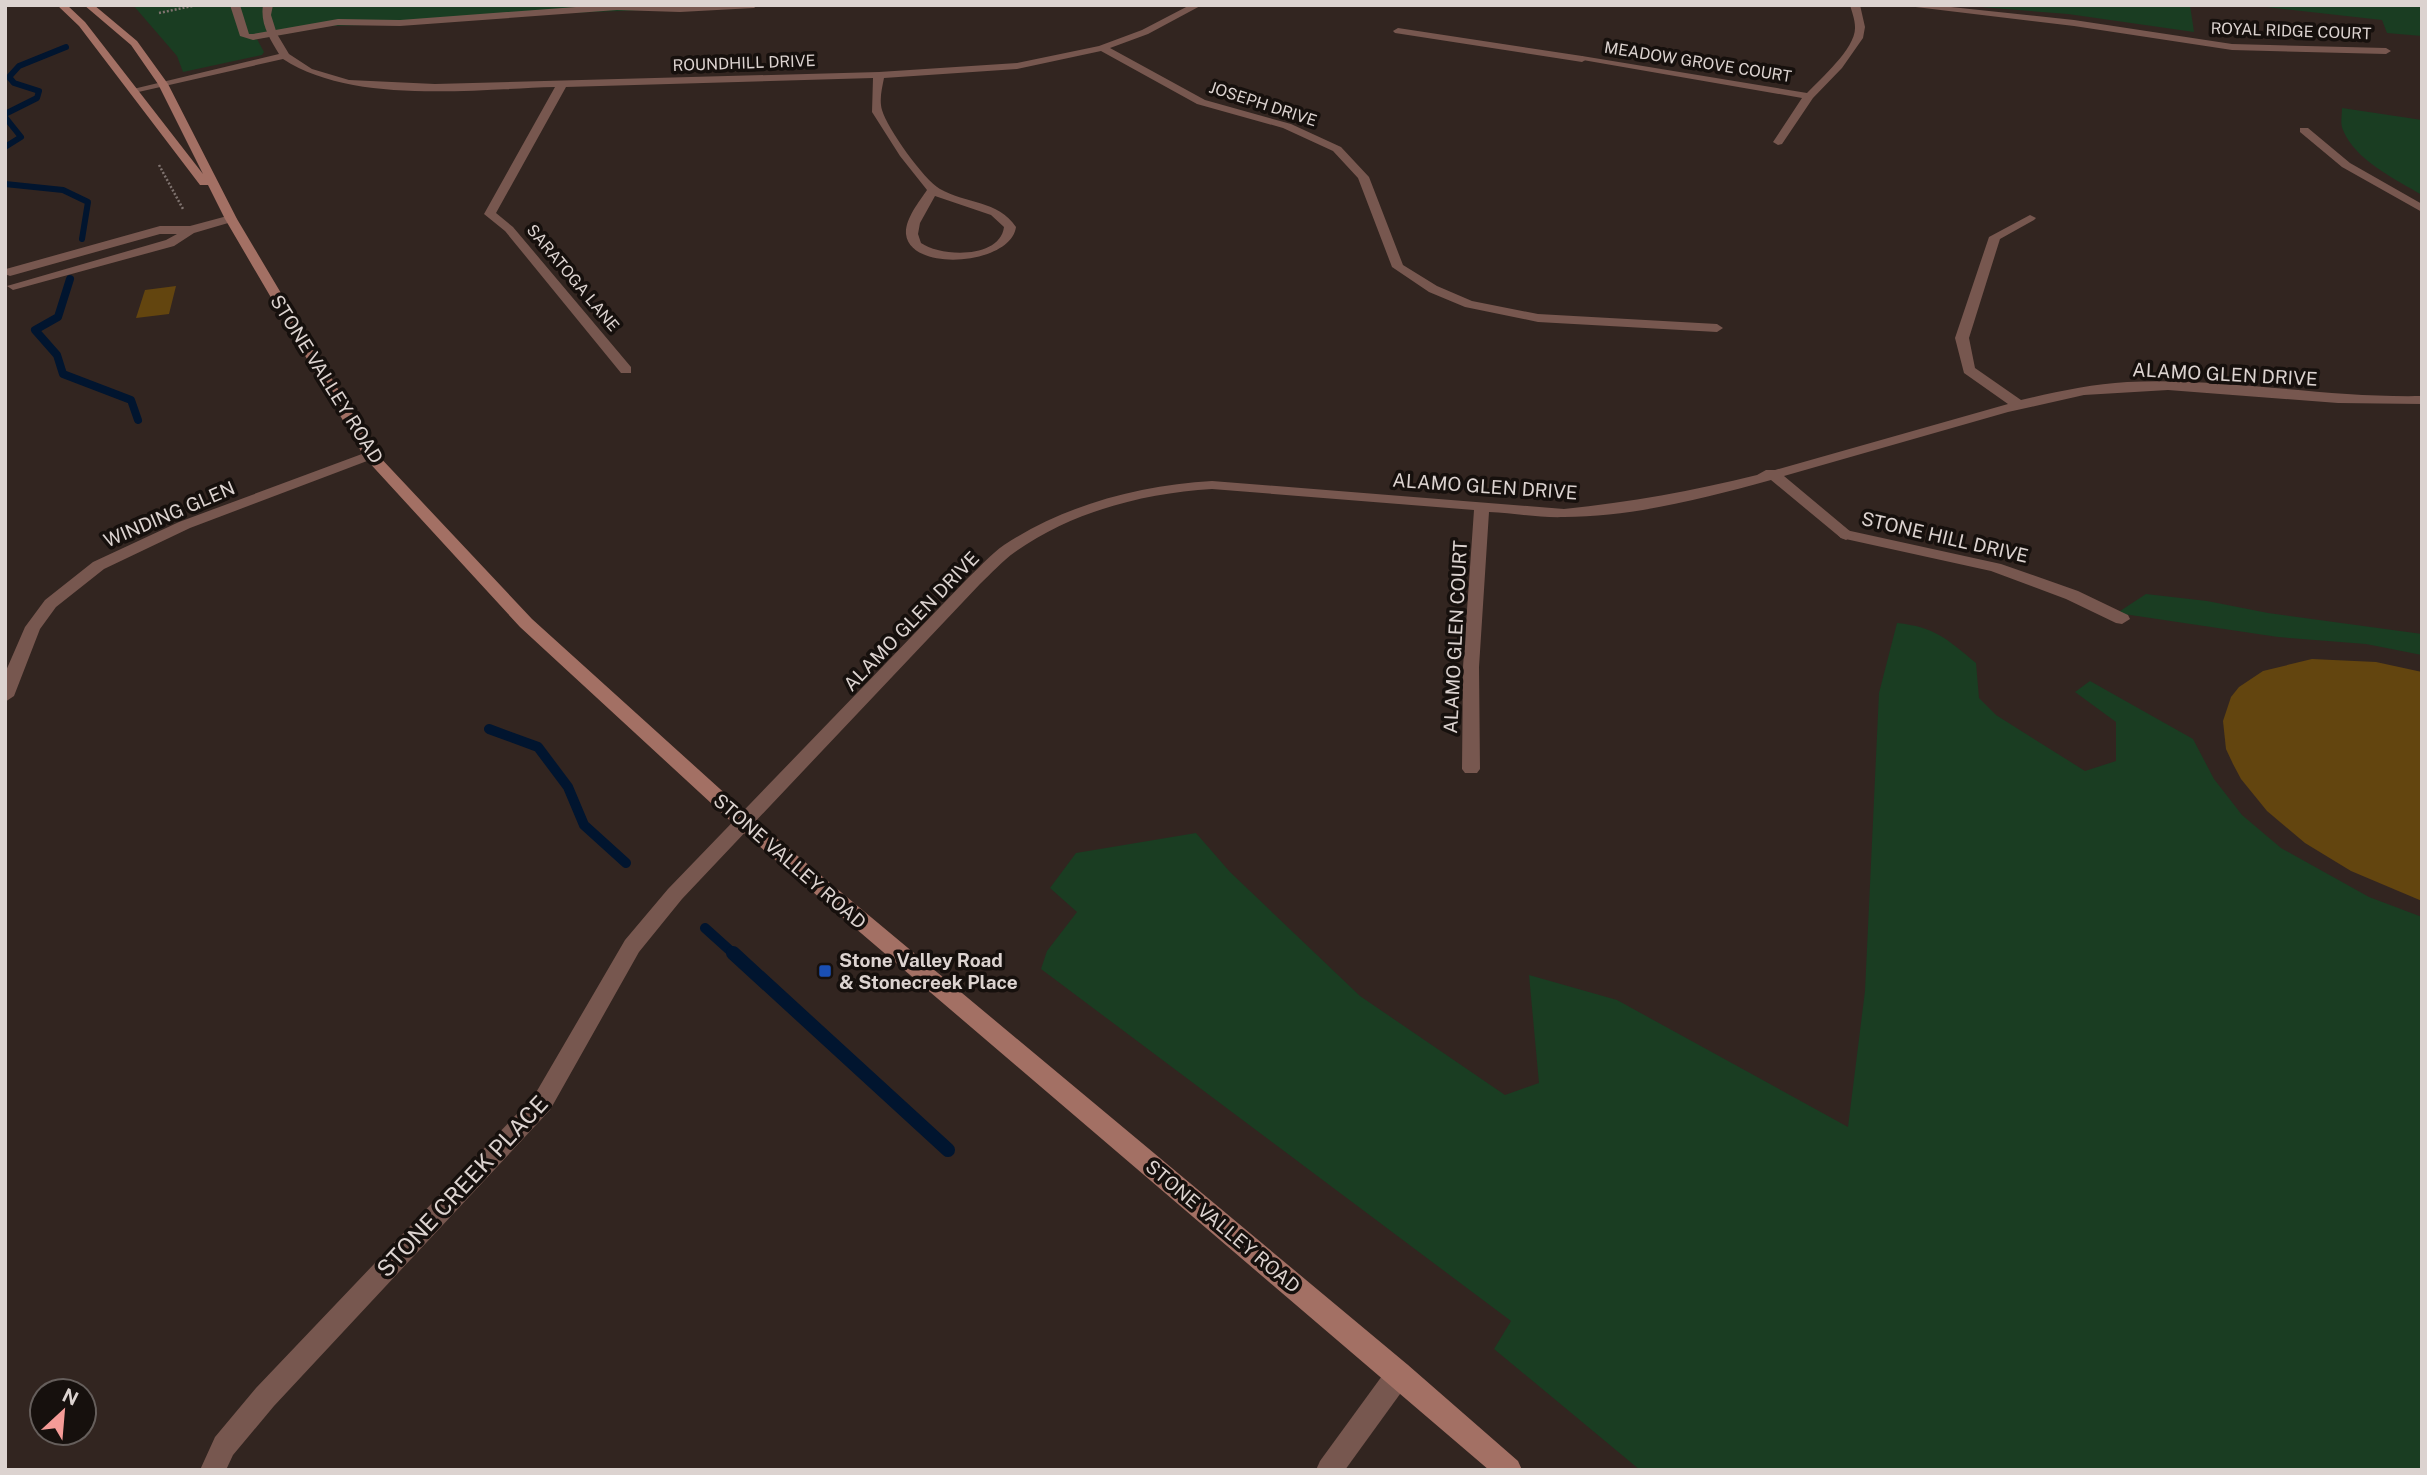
<svg xmlns="http://www.w3.org/2000/svg" width="2427" height="1475" viewBox="0 0 2427 1475" font-family="'Public Sans',sans-serif">
  <rect width="100%" height="100%" fill="#322520"/>
  <g fill="#1a3d22">
    <polygon points="133,5 778,5 541,14 435,23 330,26 257,39 264,52 262,55 183,72 177,56"/>
    <polygon points="1955,5 2190,5 2194,32 2068,14"/>
    <polygon points="2248,5 2422,5 2422,36 2387,33 2382,20"/>
    <path d="M2342,108L2422,120V195C2395,179 2355,160 2343,130C2340,124 2342,115 2342,108Z"/>
    <polygon points="2146,594 2207,601 2268,613 2422,634 2422,655 2366,644 2278,637 2117,613"/>
    <path d="M1897,623C1935,627 1947,639 1976,663L1979,698L1996,715L2085,771L2116,761V722L2075,692L2090,681L2193,739L2214,779L2242,815L2281,848L2369,897L2422,917V1470H1640L1494,1349L1511,1321L1041,969L1047,951L1077,912L1050,888L1076,853L1196,833L1230,872L1360,996L1505,1095L1539,1083L1529,975L1617,1000L1848,1127L1865,991L1879,693Z"/>
  </g>
  <g fill="none" stroke-linecap="round" stroke-linejoin="round">
    <g stroke="#01152f" stroke-width="6">
      <polyline points="5,114 37,98 39,91 14,83 9,77 19,66 66,47"/>
      <polyline points="5,117 21,137 5,147"/>
      <polyline points="5,184 63,190 88,202 82,239"/>
    </g>
    <polyline stroke="#01152f" stroke-width="8" points="70,279 58,317 35,330 57,355 63,374 131,400 138,420"/>
    <g stroke="#01152f" stroke-width="10">
      <polyline points="489,729 538,747 568,787 584,825 626,863"/>
      <polyline points="705,928 735,955"/>
    </g>
    <polyline stroke="#01152f" stroke-width="14" points="733,953 948,1150"/>
  </g>
  <g fill="#63450f">
    <polygon points="176,286 169,314 136,318 145,290"/>
    <polygon points="2312,659 2376,662 2422,672 2422,901 2351,871 2305,843 2267,811 2241,779 2233,764 2226,749 2223,721 2231,697 2239,687 2263,671"/>
  </g>
  <g fill="none" stroke-linecap="round" stroke-linejoin="round">
    <g stroke="#7f736f" stroke-width="2.5" stroke-dasharray="2 2" stroke-linecap="butt">
      <polyline points="159,13 197,5"/>
      <polyline points="159,165 183,209"/>
    </g>
    <g fill="#77574f" fill-rule="evenodd">
      <polygon points="230,5 240,5 249,34 253,34 338,19 400,20 603,5 758,5 754,8 680,12 617,10 400,26 338,25 253,40 240,36"/>
      <polygon points="1398,28 1582,56 1587,59 1582,62 1395,33 1393,31"/>
      <polygon points="2300,128 2308,128 2350,163 2422,204 2422,212 2342,167 2300,132"/>
      <polygon points="1846,530 2001,564 2078,591 2128,615 2130,619 2122,624 2116,623 2066,599 1991,571 1841,538 1838,535"/>
    </g>
    <g fill="#77574f" fill-rule="evenodd">
      <path d="M263,5H273L271,15L277,34L289,54L312,69L349,80L435,84L879,72L1017,63L1099,46L1142,30L1190,5H1202L1148,34L1110,48L1205,100L1291,124L1341,147L1369,177L1403,265L1437,286L1472,301L1538,314L1717,324L1723,328L1717,332L1538,322L1465,307L1429,292L1392,267L1358,178L1333,151L1283,128L1197,104L1101,51L1017,69L884,78C882,88 879,100 882,110C887,128 924,180 940,189C966,204 998,200 1016,227C1011,265 910,273 906,234C905,219 919,202 927,190L900,156L872,112L873,78L566,87L496,213L513,227L631,367V373H621L505,231L484,214L555,87C474,89 353,105 283,59L134,93L129,90L279,54C270,39 260,24 263,5ZM935,196L991,215L1004,227C1000,259 941,257 921,243L918,234L920,223Z"/>
      <path d="M1850,5H1860L1865,27L1863,38L1842,68L1813,98L1782,144L1778,145L1773,142L1802,98L1577,59L1582,56L1807,93C1821,78 1856,48 1855,27C1855,20 1852,12 1850,5Z"/>
      <polygon points="1899,5 1932,5 2074,20 2232,44 2386,48 2391,51 2386,54 2232,50 2074,26"/>
      <polygon points="231,215 237,219 235,221 194,233 174,246 13,290 7,286 166,240 177,234 160,234 10,276 5,274 6,269 160,226 190,226"/>
      <path d="M2030,215L2036,218L2034,220L2000,239L1969,338L1975,368L2021,400C2056,392 2091,384 2127,382C2225,377 2323,398 2422,396V404L2338,403L2168,390L2084,395L2008,412L1784,476L1851,532L1854,535L1846,540L1841,538L1771,480C1705,498 1633,517 1564,517C1540,518 1514,513 1489,512L1479,667L1480,769L1477,773H1465L1462,769L1463,667L1474,510L1212,489C1144,493 1071,512 1015,552C1002,561 991,574 980,584L682,899L639,952L550,1110L274,1406L233,1455L226,1470H200L215,1437L256,1388L534,1096L625,940L668,889L968,578C980,567 991,554 1004,545C1064,505 1141,485 1212,481L1564,509C1630,502 1693,491 1757,475L1766,470H1775L2008,404L1964,373L1955,338L1989,237Z"/>
      <polygon points="370,451 377,455 375,458 190,528 104,569 56,607 40,629 14,696 5,702 5,673 25,627 45,600 93,562 179,522"/>
      <polygon points="1399,1362 1408,1365 1411,1374 1408,1383 1345,1470 1316,1470 1320,1461 1390,1365"/>
    </g>
    <polygon fill="#a37064" fill-rule="evenodd" points="57,5 67,5 85,22 203,174 158,84 131,45 84,5 94,5 137,41 168,84 237,219 376,453 532,619 751,817 1408,1365 1518,1461 1522,1470 1489,1470 737,827 520,627 365,458 225,219 208,185 200,185 79,26"/>
  </g>
  <rect fill="#1a4fb4" stroke="#16100d" stroke-width="2.5" x="818" y="964" width="14" height="14" rx="3.5"/>
  <g text-anchor="middle" dominant-baseline="central" stroke-width="7" stroke-linejoin="round" paint-order="stroke">
    <g font-size="16" fill="#dcd3d0" stroke="#16100d">
      <text transform="translate(2291 31) rotate(2)">ROYAL RIDGE COURT</text>
      <text transform="translate(1698 62) rotate(9)">MEADOW GROVE COURT</text>
      <text transform="translate(744 63) rotate(-2)">ROUNDHILL DRIVE</text>
      <text transform="translate(1263 104) rotate(18)">JOSEPH DRIVE</text>
      <text transform="translate(573 278) rotate(50)">SARATOGA LANE</text>
    </g>
    <g font-size="19" fill="#dcd3d0" stroke="#16100d">
      <text transform="translate(2225 374) rotate(3)">ALAMO GLEN DRIVE</text>
      <text transform="translate(327 379) rotate(58)">STONE VALLEY ROAD</text>
      <text transform="translate(1485 486) rotate(4)">ALAMO GLEN DRIVE</text>
      <text transform="translate(169 514) rotate(-23)">WINDING GLEN</text>
      <text transform="translate(1945 537) rotate(13)">STONE HILL DRIVE</text>
      <text transform="translate(911 621) rotate(-46)">ALAMO GLEN DRIVE</text>
      <text transform="translate(1455 637) rotate(-87)">ALAMO GLEN COURT</text>
      <text transform="translate(790 861) rotate(41)">STONE VALLEY ROAD</text>
      <text transform="translate(1223 1226) rotate(40)">STONE VALLEY ROAD</text>
    </g>
    <g font-size="19" font-weight="bold" fill="#dcd3d0" stroke="#16100d" text-anchor="start">
      <text x="839" y="960">Stone Valley Road<tspan x="839" dy="22">&amp; Stonecreek Place</tspan></text>
    </g>
    <g font-size="23" fill="#dcd3d0" stroke="#16100d">
      <text transform="translate(462 1186) rotate(-47)">STONE CREEK PLACE</text>
    </g>
  </g>
  <rect width="2427" height="1475" fill="none" stroke="#dcd3d0" stroke-width="14"/>
  <g transform="translate(63 1412) rotate(26)"><circle r="33" fill="#16100d" stroke="#655e5b" stroke-width="2"/>
  <path d="M0-5L12 26L0 18L-12 26Z" fill="#f59b97"/>
  <text y="-10" font-size="19" font-weight="bold" text-anchor="middle" fill="#dcd3d0">N</text>
  </g>
</svg>
